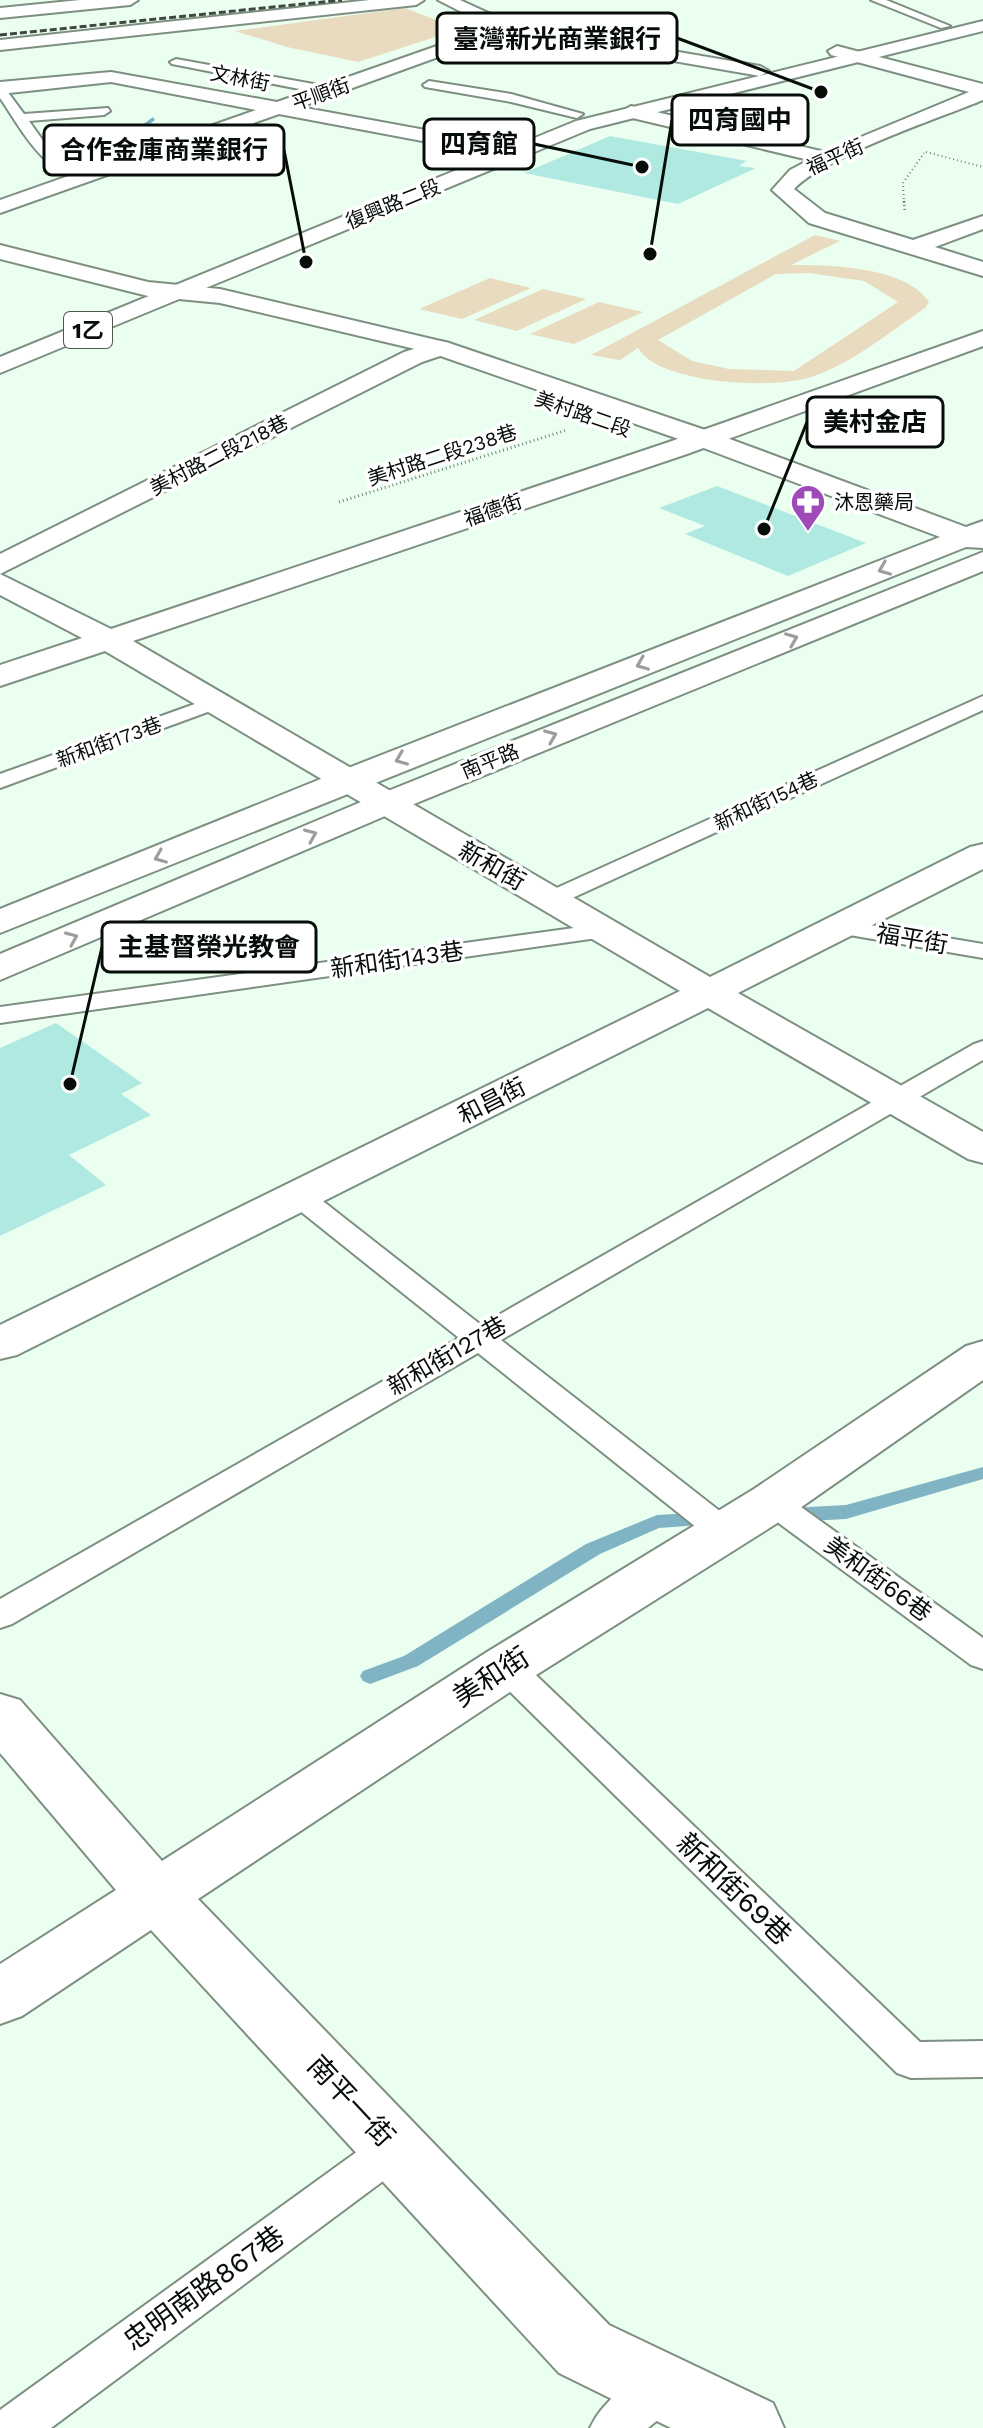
<svg xmlns="http://www.w3.org/2000/svg" width="983" height="2428" viewBox="0 0 983 2428" font-family="'Work Sans','Noto Sans TC',sans-serif">
  <rect width="100%" height="100%" fill="#ebfff0"/>
  <g fill="#e8dbc0" fill-rule="evenodd">
    <polygon points="405,8 460,29 358,62 287,47 235,31"/>
    <path d="M815,235L840,241L791,265C829,265 906,266 929,302L925,308C891,331 854,362 814,376C778,390 659,385 638,348L620,360L591,355ZM809,273L864,281L898,302L794,371L729,369L692,361L658,340L776,274Z"/>
    <polygon points="490,278 531,288 462,319 419,309"/>
    <polygon points="543,289 586,299 517,331 474,320"/>
    <polygon points="599,302 643,312 574,344 530,334"/>
  </g>
  <g fill="none" stroke-linecap="round" stroke-linejoin="round">
    <g fill="#80b4c4" fill-rule="evenodd">
      <polygon points="153,117 155,120 104,161 98,161 98,157"/>
      <polygon points="983,1467 983,1479 846,1519 790,1522 783,1520 781,1515 783,1510 790,1508 846,1505"/>
      <polygon points="707,1512 714,1514 716,1519 714,1524 659,1528 600,1554 418,1666 370,1684 363,1681 360,1676 363,1671 404,1656 586,1544 657,1515"/>
    </g>
  </g>
  <g fill="#b0e9e1">
    <polygon points="610,136 747,161 739,166 756,168 678,204 524,173"/>
    <polygon points="717,486 866,543 788,576 685,534 705,526 659,508"/>
    <polygon points="56,1023 142,1083 121,1094 151,1115 69,1155 106,1185 0,1236 0,1048"/>
  </g>
  <g fill="none" stroke-linecap="round" stroke-linejoin="round">
    <g stroke="#7d8f81" stroke-width="4">
      <g id="lane">
        <polygon points="871,0 886,0 950,26 941,28"/>
        <polygon points="176,59 330,87 336,91 330,95 172,64 170,62"/>
        <polygon points="429,81 511,94 583,114 577,118 511,102 425,87 423,85"/>
        <path d="M0,86L4,87L24,114L108,108L110,111L104,115L29,121C51,152 57,163 96,172V178C48,184 23,131 0,98Z"/>
        <polygon points="217,696 227,702 224,706 0,788 0,774"/>
        <polygon points="983,696 983,710 557,905 541,905 537,900 541,895"/>
        <polygon points="840,920 983,944 983,958 832,932 828,927 832,922"/>
        <polygon points="603,924 611,926 615,931 611,936 0,1023 0,1007"/>
        <polygon points="983,1041 983,1060 501,1340 735,1523 739,1531 735,1539 723,1543 711,1539 478,1353 12,1624 0,1628 0,1599 459,1338 290,1203 286,1197 290,1191 300,1189 310,1191 481,1325 974,1044"/>
        <polygon points="772,1491 783,1494 983,1638 983,1669 971,1665 761,1510 756,1502 761,1494"/>
        <polygon points="506,1654 518,1658 920,2042 983,2041 983,2077 911,2078 897,2073 494,1676 489,1667 494,1658"/>
        <polygon points="395,2129 410,2135 416,2148 410,2161 51,2428 0,2428 0,2410 380,2135"/>
        <path d="M662,2365L678,2371L684,2387L678,2403L648,2428H590C602,2401 635,2376 662,2365Z"/>
      </g>
    </g>
    <g stroke="#7d8f81" stroke-width="4">
      <g id="street">
        <polygon points="370,0 424,0 416,5 0,50 0,40"/>
        <polygon points="438,0 460,0 510,23 760,66 769,71 760,76 507,32 300,107 518,147 528,153 525,157 518,159 279,114 0,213 0,200 256,110 111,82 0,94 0,82 111,72 277,102 491,27"/>
        <path d="M837,46L983,84V100C937,119 825,156 794,189L825,213L913,240L983,216V229L935,247L983,262V276L809,223L772,190L790,170L809,160L624,116L621,112L631,106L825,152L969,92L831,55L828,51Z"/>
        <polygon points="983,331 983,346 687,454 133,641 710,977 970,847 983,844 983,869 738,993 983,1132 983,1163 968,1159 708,1008 17,1355 0,1359 0,1325 680,991 105,651 0,686 0,665 82,638 0,595 0,574 111,629 669,442"/>
        <polygon points="440,341 449,343 452,348 449,353 422,362 0,574 0,554 404,352"/>
        <polygon points="983,1341 983,1380 790,1515 525,1682 198,1899 609,2325 773,2403 784,2428 671,2428 559,2373 151,1930 22,2016 0,2024 0,1964 116,1890 0,1753 0,1694 20,1700 162,1861 487,1652 754,1489 966,1346"/>
      </g>
    </g>
    <g stroke="#7d8f81" stroke-width="4">
      <g id="secondary">
        <polygon points="80,0 138,0 130,5 0,18 0,8"/>
        <polygon points="0,245 148,282 220,289 449,343 711,432 966,527 983,521 983,548 966,547 0,933 0,909 338,772 940,537 693,444 432,353 220,303 148,296 0,259"/>
        <polygon points="983,552 983,571 397,811 0,980 0,954 373,797"/>
      </g>
    </g>
    <g stroke="#7d8f81" stroke-width="4">
      <polygon id="primary" points="983,21 983,31 590,129 0,373 0,357 576,121"/>
    </g>
    <g stroke="#77847a" stroke-width="2" stroke-dasharray="1 3" stroke-linecap="butt">
      <polyline points="926,152 983,167"/>
      <polyline points="904,203 903,183 924,153"/>
    </g>
    <g stroke="#77847a" stroke-width="3" stroke-dasharray="1 3" stroke-linecap="butt">
      <polyline points="904,201 905,212"/>
      <polyline points="339,502 567,430"/>
    </g>
    <use href="#lane" fill="#fff" fill-rule="evenodd"/>
    <use href="#street" fill="#fff" fill-rule="evenodd"/>
    <use href="#secondary" fill="#fff" fill-rule="evenodd"/>
    <use href="#primary" fill="#fff" fill-rule="evenodd"/>
    <polyline stroke="#3e4740" stroke-width="3" stroke-dasharray="7 3" stroke-linecap="butt" points="0,35 342,0"/>
  </g>
  <defs><path id="oneway-chevron" d="M-2-3.5L2.5 0L-2 3.5" fill="none" stroke-width="1.6" stroke-linecap="round" stroke-linejoin="round" transform="scale(2)"/></defs>
  <g stroke="#9c9e9c">
    <use href="#oneway-chevron" transform="translate(884 569) rotate(158)"/>
    <use href="#oneway-chevron" transform="translate(792 639) rotate(-22)"/>
    <use href="#oneway-chevron" transform="translate(642 664) rotate(158)"/>
    <use href="#oneway-chevron" transform="translate(551 736) rotate(-22)"/>
    <use href="#oneway-chevron" transform="translate(401 759) rotate(158)"/>
    <use href="#oneway-chevron" transform="translate(311 835) rotate(-23)"/>
    <use href="#oneway-chevron" transform="translate(160 857) rotate(158)"/>
    <use href="#oneway-chevron" transform="translate(72 938) rotate(-23)"/>
  </g>
  <defs>
    <g id="pharmacy-pin" transform="scale(1.8)"><path d="M0 17L-7.5 6A9.5 9.5 0 1 1 7.5 6Z" fill="#9e4bb9" stroke="#fff"/><path d="M-2-6h4v4h4v4h-4v4h-4v-4h-4v-4h4Z" fill="#fff"/></g>
  </defs>
  <g fill-rule="evenodd">
    <use href="#pharmacy-pin" x="808" y="502"/>
  </g>
  <g text-anchor="middle" dominant-baseline="central" stroke-width="7" stroke-linejoin="round" paint-order="stroke">
    <g font-size="20" fill="#070d08" stroke="#fff">
      <text transform="translate(240 78) rotate(11)">文林街</text>
      <text transform="translate(321 94) rotate(-20)">平順街</text>
      <text transform="translate(835 157) rotate(-24)">福平街</text>
      <text transform="translate(393 204) rotate(-22)">復興路二段</text>
      <text transform="translate(583 414) rotate(19)">美村路二段</text>
      <text transform="translate(219 455) rotate(-27)">美村路二段218巷</text>
      <text transform="translate(442 455) rotate(-18)">美村路二段238巷</text>
      <text transform="translate(493 510) rotate(-19)">福德街</text>
      <text transform="translate(109 742) rotate(-20)">新和街173巷</text>
      <text transform="translate(490 761) rotate(-22)">南平路</text>
      <text transform="translate(766 801) rotate(-25)">新和街154巷</text>
    </g>
    <g font-size="20" fill="#070d08" stroke="#fff" text-anchor="start">
      <text x="834" y="502">沐恩藥局</text>
    </g>
    <rect fill="#fff" stroke="#515652" stroke-width="2" x="64" y="312" width="48" height="36" rx="6"/>
    <g font-size="22" font-weight="bold" fill="#070d08">
      <text x="88" y="330">1乙</text>
    </g>
    <g font-size="24" fill="#070d08" stroke="#fff">
      <text transform="translate(492 866) rotate(30)">新和街</text>
      <text transform="translate(912 939) rotate(10)">福平街</text>
      <text transform="translate(397 960) rotate(-8)">新和街143巷</text>
      <text transform="translate(492 1101) rotate(-27)">和昌街</text>
      <text transform="translate(447 1356) rotate(-30)">新和街127巷</text>
      <text transform="translate(878 1579) rotate(36)">美和街66巷</text>
    </g>
    <g font-size="28" fill="#070d08" stroke="#fff">
      <text transform="translate(491 1677) rotate(-33)">美和街</text>
      <text transform="translate(734 1889) rotate(44)">新和街69巷</text>
      <text transform="translate(351 2101) rotate(47)">南平一街</text>
      <text transform="translate(204 2288) rotate(-36)">忠明南路867巷</text>
    </g>
  </g>
  <path fill="none" stroke="#070d08" stroke-width="3" d="M821 92L677 38M650 254L672 120M642 167L534 144M306 262L284 150M764 529L807 422M70 1084L102 947"/>
  <g fill="#070d08" stroke="#fff" stroke-width="3">
    <circle cx="821" cy="92" r="8"/>
    <circle cx="650" cy="254" r="8"/>
    <circle cx="642" cy="167" r="8"/>
    <circle cx="306" cy="262" r="8"/>
    <circle cx="764" cy="529" r="8"/>
    <circle cx="70" cy="1084" r="8"/>
  </g>
  <g fill="#fff" stroke="#070d08" stroke-width="3">
    <rect x="437" y="13" width="240" height="50" rx="8"/>
    <rect x="672" y="95" width="136" height="50" rx="8"/>
    <rect x="424" y="119" width="110" height="50" rx="8"/>
    <rect x="44" y="125" width="240" height="50" rx="8"/>
    <rect x="807" y="397" width="136" height="50" rx="8"/>
    <rect x="102" y="922" width="214" height="50" rx="8"/>
  </g>
  <g font-size="26" text-anchor="middle" font-weight="bold" fill="#070d08">
    <text x="557" y="48">臺灣新光商業銀行</text>
    <text x="740" y="129">四育國中</text>
    <text x="479" y="153">四育館</text>
    <text x="164" y="159">合作金庫商業銀行</text>
    <text x="875" y="431">美村金店</text>
    <text x="209" y="956">主基督榮光教會</text>
  </g>
</svg>
